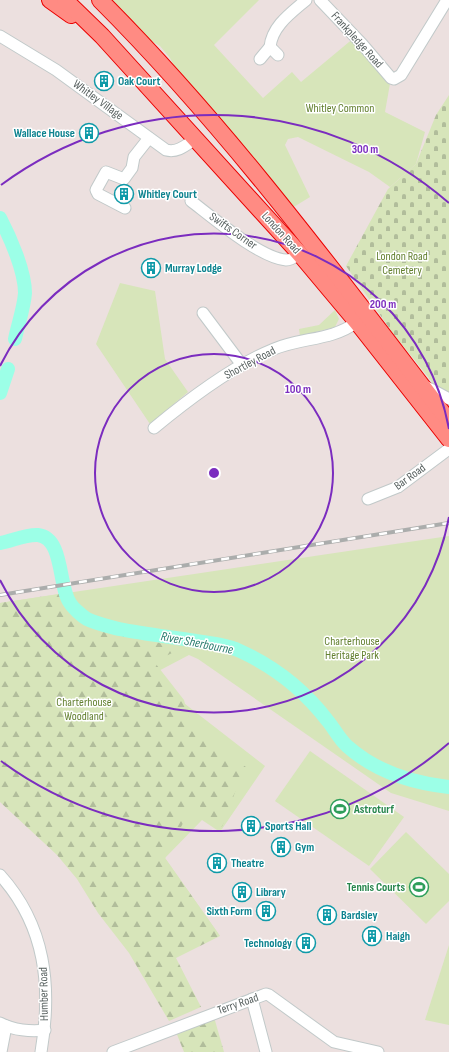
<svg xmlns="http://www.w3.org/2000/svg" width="449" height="1052" viewBox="0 0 449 1052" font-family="'Sofia Sans Condensed',sans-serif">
  <defs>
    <pattern id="forest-firs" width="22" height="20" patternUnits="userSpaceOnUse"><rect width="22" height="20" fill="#d7e5ba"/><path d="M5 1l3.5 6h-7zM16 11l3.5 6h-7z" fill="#b1bd9b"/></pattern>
    <pattern id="cemetery-stones" width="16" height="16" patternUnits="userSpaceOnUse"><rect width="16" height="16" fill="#d7e5ba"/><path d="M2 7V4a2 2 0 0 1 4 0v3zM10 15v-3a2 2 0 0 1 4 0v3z" fill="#b1bd9b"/></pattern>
  </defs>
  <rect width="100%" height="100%" fill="#ece0df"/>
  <g fill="#d7e5ba">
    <polygon points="109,0 259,0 214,45 263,98 292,72 301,82 355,37 391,78 385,112 425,132 416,164 390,187 369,172 298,137 288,139 285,145 310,197 292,208 180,77 170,58 160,46 144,37"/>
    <polygon points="120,283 155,291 165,359 188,392 150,424 96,344"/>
    <polygon points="335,310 339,319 335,327 300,336 299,329 319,325"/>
    <polygon points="449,536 449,811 391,793 198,659 189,655 149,676 265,766 220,832 202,820 165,858 220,936 0,753 0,603"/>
    <polygon points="310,751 404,817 369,866 275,801"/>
    <polygon points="406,832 449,874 449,901 426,924 370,869"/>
    <polygon points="449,945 449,1025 425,1020"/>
  </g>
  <g fill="url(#forest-firs)">
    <polygon points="65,593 81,614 178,650 168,655 152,659 184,700 192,731 255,773 240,779 220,832 195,800 165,858 220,936 176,958 201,1007 169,1021 129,953 98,913 77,879 57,855 0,802 0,603"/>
    <polygon points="214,1017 224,1052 184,1052 176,1032"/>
  </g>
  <polygon fill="url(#cemetery-stones)" points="449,95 449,403 392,332 346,266 388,189 416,164 436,115"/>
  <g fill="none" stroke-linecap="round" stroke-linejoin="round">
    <g stroke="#9cffe7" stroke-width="14">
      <path d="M0,218C10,237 25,271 25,293C24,308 18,324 15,339"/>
      <polyline points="0,393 8,369"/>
      <path d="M0,543C12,541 26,534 38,535C64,538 58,586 70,603C73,608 82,616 87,619C97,624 108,626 119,629C144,634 171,637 196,641C211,643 227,645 240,651C275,667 304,690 327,720C334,728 339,739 347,746C375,771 412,783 449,787"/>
    </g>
    <g stroke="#c1c9c9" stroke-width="13">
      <g id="minor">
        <polyline points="320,0 362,44 391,78 394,79 401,75 447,0"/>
        <path d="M0,36L56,70L166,150C178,153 186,145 195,139"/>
        <path d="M278,55L270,47C272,26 291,13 306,0"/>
        <polyline points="260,59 270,47"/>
        <path d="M191,201C212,217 260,258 286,260C291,260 295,257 300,254"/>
        <polyline points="125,208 98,194 96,190 106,172 124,179 132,168 134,157 149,138"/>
        <polyline points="203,313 242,365"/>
        <polyline points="425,386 449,399"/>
        <path d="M154,428C189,399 232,366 274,349C303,337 331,341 357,322"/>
        <polyline points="368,499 398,487 449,449"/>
        <path d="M0,875C46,926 52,987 41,1052"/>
        <polyline points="252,999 266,1052"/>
        <path d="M0,1023C13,1030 31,1032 45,1030"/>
        <polyline points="1,1052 6,1026"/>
        <polyline points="113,1052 266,994 269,995 334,1042 378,1052"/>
      </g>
    </g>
    <g stroke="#eb0100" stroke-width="18">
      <g id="highway">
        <polyline points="50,0 71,15"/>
        <polyline points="65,0 102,36 300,254 357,322 449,439"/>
        <path d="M100,0C229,129 338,277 449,421"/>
      </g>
    </g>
    <use href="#minor" stroke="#fff" stroke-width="11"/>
    <use href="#highway" stroke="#ff8b83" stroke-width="16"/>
    <g stroke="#abadac" stroke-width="4">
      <polyline id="rail" points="0,595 449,523"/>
    </g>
    <use href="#rail" stroke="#fff" stroke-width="2.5" stroke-dasharray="8" stroke-linecap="butt"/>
  </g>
  <g fill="none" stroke="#7b2cbf" stroke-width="2">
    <circle cx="214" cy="473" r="119"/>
    <path d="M449 517A239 239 0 0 1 0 580M0 366A239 239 0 0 1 449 429"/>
    <path d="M449 743A358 358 0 0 1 1 761M1 185A358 358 0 0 1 449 203"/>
  </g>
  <defs>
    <g id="building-ring" transform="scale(1)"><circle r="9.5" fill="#fff" stroke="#0f9aa8" stroke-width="1.5"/><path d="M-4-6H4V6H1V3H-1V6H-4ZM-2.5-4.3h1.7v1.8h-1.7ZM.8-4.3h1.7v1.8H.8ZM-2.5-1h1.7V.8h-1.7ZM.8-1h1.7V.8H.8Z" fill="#0f9aa8"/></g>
    <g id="stadium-ring" transform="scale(1)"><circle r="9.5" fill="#fff" stroke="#2e9e5b" stroke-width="1.5"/><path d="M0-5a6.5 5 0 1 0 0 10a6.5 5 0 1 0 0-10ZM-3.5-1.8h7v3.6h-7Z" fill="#2e9e5b"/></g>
  </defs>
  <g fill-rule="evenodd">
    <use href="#building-ring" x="104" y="81"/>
    <use href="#building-ring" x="89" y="133"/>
    <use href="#building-ring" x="124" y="194"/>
    <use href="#building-ring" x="151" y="268"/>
    <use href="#stadium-ring" x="340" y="809"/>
    <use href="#building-ring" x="251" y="826"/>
    <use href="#building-ring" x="281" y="847"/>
    <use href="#building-ring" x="217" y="863"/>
    <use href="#stadium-ring" x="419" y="887"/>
    <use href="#building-ring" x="242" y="892"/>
    <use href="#building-ring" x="266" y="911"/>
    <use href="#building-ring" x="327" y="915"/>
    <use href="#building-ring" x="372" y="936"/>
    <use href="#building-ring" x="306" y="943"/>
  </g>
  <g text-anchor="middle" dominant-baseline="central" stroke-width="3" stroke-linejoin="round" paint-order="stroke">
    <g font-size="12" fill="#586160" stroke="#fff">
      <text transform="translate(357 40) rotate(48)">Frankpledge Road</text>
      <text transform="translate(98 100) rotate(36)">Whitley Village</text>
      <text transform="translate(233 231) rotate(35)">Swifts Corner</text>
      <text transform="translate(281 233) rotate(48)">London Road</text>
      <text transform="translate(250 363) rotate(-28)">Shortley Road</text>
      <text transform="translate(410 477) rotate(-36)">Bar Road</text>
      <text transform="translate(44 994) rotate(-91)">Humber Road</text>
      <text transform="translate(238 1004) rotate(-19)">Terry Road</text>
    </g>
    <g font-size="12" font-weight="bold" fill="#0d838f" stroke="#fff" text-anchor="start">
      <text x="118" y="81">Oak Court</text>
      <text x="75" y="133" text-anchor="end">Wallace House</text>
      <text x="138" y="194">Whitley Court</text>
      <text x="165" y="268">Murray Lodge</text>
      <text x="265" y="826">Sports Hall</text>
      <text x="295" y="847">Gym</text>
      <text x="231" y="863">Theatre</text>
      <text x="256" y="892">Library</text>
      <text x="252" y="911" text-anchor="end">Sixth Form</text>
      <text x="341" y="915">Bardsley</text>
      <text x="386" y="936">Haigh</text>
      <text x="292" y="943" text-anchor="end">Technology</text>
    </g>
    <g font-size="12" fill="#638030" stroke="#fff">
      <text x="340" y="108">Whitley Common</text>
      <text x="402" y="256">London Road<tspan x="402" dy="14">Cemetery</tspan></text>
      <text x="352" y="641">Charterhouse<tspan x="352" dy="14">Heritage Park</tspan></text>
      <text x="84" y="702">Charterhouse<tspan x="84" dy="14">Woodland</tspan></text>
    </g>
    <g font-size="12" font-weight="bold" fill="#27864d" stroke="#fff" text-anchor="start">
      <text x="354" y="809">Astroturf</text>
      <text x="405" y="887" text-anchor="end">Tennis Courts</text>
    </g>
    <g font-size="13" font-style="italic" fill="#2b7d6f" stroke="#fff">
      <text transform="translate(197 643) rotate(11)">River Sherbourne</text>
    </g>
  </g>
  <circle cx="214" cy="473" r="6" fill="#7b2cbf" stroke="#fff" stroke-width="2"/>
  <g font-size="12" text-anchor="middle" font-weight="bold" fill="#7b2cbf" stroke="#fff" stroke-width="3" stroke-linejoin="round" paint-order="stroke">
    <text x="365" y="153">300 m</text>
    <text x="383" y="308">200 m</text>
    <text x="298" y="393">100 m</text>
  </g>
</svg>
